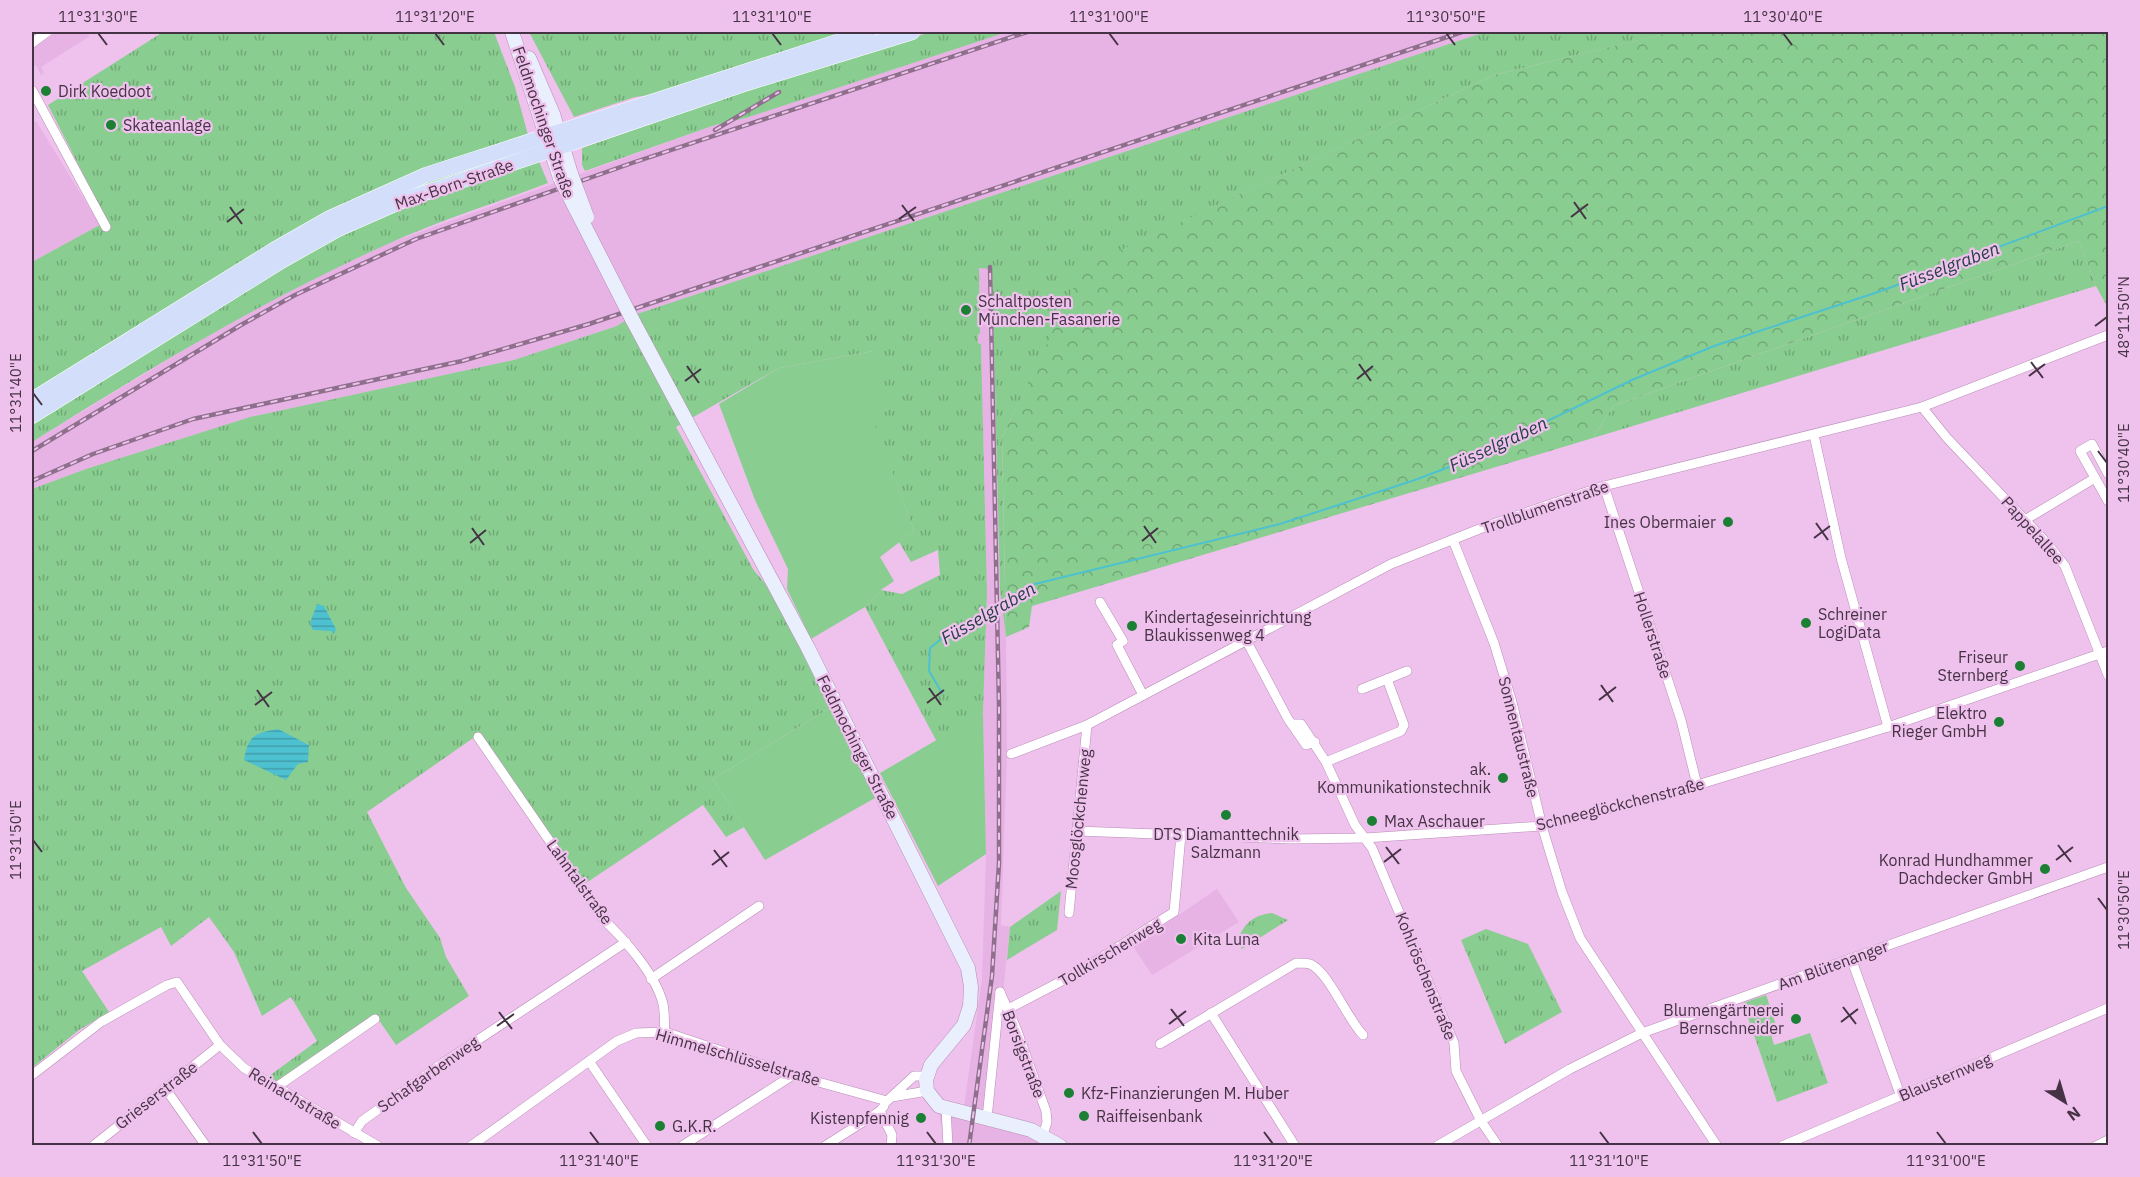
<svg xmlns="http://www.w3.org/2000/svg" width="2140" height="1177" viewBox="0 0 2140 1177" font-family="'IBM Plex Sans',sans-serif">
  <defs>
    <pattern id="grass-tufts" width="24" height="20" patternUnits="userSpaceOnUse" patternTransform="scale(1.5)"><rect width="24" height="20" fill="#89ce90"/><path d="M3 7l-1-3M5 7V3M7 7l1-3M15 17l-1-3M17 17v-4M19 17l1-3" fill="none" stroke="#72a877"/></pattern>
    <pattern id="forest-crowns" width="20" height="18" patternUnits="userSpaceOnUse" patternTransform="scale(1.5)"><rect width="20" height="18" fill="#89ce90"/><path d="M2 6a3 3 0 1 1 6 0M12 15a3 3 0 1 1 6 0" fill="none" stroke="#72a877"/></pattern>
    <pattern id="water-rules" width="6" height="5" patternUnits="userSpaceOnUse" patternTransform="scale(1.5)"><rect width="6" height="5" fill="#4ec1d0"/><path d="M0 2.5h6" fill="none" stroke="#439dab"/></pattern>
  </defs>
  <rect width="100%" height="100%" fill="#efc1ed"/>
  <g fill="#e7b3e5">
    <polygon points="57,32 86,32 90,36 41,67 44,73 41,75 36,65 32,67 32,48"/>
    <polygon points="1007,32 1485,32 634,315 617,326 514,360 250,417 86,469 32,489 32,442 204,338 306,282 392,242 715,125 746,118"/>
    <polygon points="36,121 100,225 32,262 32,123"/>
    <polygon points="990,267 992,269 1000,590 1006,637 1007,754 1001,925 1010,927 990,1117 1056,1145 945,1145 939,1114 964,1107 982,979 986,854 983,713 987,592 981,344 978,343 978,334 980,333 979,268"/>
    <polygon points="1217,889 1239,922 1152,975 1133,946"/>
  </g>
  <g fill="url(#grass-tufts)">
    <path d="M163,32H494L515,87L528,135L548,183C496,203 441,220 390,243C265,299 147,370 32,442V262L107,221L48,105Z"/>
    <polygon points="529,32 849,32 658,94 635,97 574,117"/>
    <polygon points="931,32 1007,32 746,118 715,125 585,171 582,165 582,148 750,89"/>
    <polygon points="1485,32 1664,32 1665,34 1494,75 1084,268 1002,437 1006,637 1000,590 992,269 979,268 980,334 978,334 978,343 981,344 987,592 983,713 937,742 865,607 881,590 902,594 940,575 938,550 911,562 899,542 914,531 871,416 874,351 779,368 676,427 753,569 771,591 830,708 713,779 744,827 726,837 703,805 583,885 479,734 367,812 406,888 440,938 446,957 469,996 396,1045 376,1016 277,1082 269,1076 317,1041 291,997 262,1016 234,952 209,917 171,946 161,927 82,971 109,1012 79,1030 32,1068 32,489 86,469 250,417 514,360 617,326 634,315"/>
    <polygon points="2079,241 2096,286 1593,438 1613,406"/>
    <polygon points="1061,891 1057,930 1007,960 1010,927"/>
    <path d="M1272,913L1288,920L1242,949L1237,942C1243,924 1253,915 1272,913Z"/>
    <polygon points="1486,929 1528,944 1562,1012 1505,1044 1461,940"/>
    <polygon points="1766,995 1778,1031 1771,1034 1774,1045 1810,1033 1828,1083 1777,1102 1743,1003"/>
  </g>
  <polygon fill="url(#forest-crowns)" points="1664,32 2108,32 2108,308 2096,286 2079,241 1613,406 1593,438 1032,606 1029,627 1006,637 1002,437 1083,268 1494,75 1664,34"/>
  <g fill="#89ce90">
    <polygon points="274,32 321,32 287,52"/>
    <polygon points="117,112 125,124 105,138 96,126"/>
    <polygon points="874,351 892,409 872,417 914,531 880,557 894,581 881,590 865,607 811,639 787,589 788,569 755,500 719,404 779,368"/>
    <polygon points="830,708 875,798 765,860 713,779"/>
    <polygon points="983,713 986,854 938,886 880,773"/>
  </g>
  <g fill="url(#water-rules)">
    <polygon points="317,604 324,606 336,629 334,634 331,631 313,630 310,623"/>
    <path d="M278,729L309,745L308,762L298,764L286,780L244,760C248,735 255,733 278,729Z"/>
  </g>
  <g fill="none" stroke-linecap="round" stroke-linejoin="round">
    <polyline stroke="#4ec1d0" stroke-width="2" points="942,693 929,671 930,648 951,631 1031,585 1280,524 1415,480 1465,461 1632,380 1714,346 1881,291 2108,206"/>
    <g stroke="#b88db7" stroke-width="10">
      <g id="street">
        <polyline points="32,43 47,32"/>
        <polyline points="32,90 106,227"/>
        <polyline points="1922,407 1947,438 2047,543 2065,566 2108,675"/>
        <polyline points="1814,435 1841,558 1888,727"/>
        <polyline points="2108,474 2092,444 2080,451 2108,501"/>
        <polyline points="1604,486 1681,720 1697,785"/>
        <polyline points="2025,520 2095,478"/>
        <polyline points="1453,540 1494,643 1512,702 1542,826 1562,892 1580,938 1717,1146"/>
        <polyline points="1100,602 1123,641 1117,645 1143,695"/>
        <polyline points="1246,640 1288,719 1306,745 1315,742"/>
        <polyline points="1362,689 1387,679"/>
        <polyline points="1292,724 1301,724 1326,762 1355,825 1372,848 1454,1043 1456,1071 1481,1121 1498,1146"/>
        <path d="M478,737L604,920C625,940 656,975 663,1004C665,1013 664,1023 665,1032"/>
        <polyline points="1011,754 1087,725 1391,564 1487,526 1604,486 1922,407 2108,335"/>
        <polyline points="1326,762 1401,731 1404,725 1387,679 1407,671"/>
        <polyline points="1076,831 1291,839 1365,838 1542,826 1671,793 1888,727 2108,651"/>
        <polyline points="1069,913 1087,725"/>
        <polyline points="1851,958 1901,1097"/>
        <polyline points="651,979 759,906"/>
        <polyline points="1000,992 1016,1028 1046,1111 1047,1122 1043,1135"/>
        <polyline points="1008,1009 1075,974 1174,912 1181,835"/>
        <polyline points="1211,1013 1295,1146"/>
        <path d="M1160,1044L1296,963C1300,963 1307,963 1310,964C1328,971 1348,1020 1363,1035"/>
        <polyline points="589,1061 647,1146"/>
        <polyline points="32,1075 101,1022 167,985 177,982 220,1045 244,1068 378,1146"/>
        <polyline points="165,1088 206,1146"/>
        <polyline points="275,1088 375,1019"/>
        <polyline points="892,1097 927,1091"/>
        <polyline points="884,1106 880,1111 892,1135 891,1146"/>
        <polyline points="946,1108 948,1146"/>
        <polyline points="987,1118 1000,992"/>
        <polyline points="354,1133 362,1121 443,1063 626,942"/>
        <polyline points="93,1146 220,1045"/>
        <polyline points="471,1146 617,1041 636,1033 665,1032 793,1075 887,1101 914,1076 927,1076"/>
        <polyline points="682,1146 793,1075"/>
        <polyline points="825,1146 880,1111"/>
        <polyline points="1437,1146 1570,1069 1642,1033 2108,867"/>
        <polyline points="1782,1146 2108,1008"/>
        <polyline points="2096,1146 2108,1140"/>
      </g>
    </g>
    <g stroke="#b88db7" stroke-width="15">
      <g id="secondary">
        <polyline points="512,32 560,178"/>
        <polyline points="529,58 553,114 571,174"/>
        <polyline points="632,319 808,648 968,968 971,987 970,1006 964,1025 931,1065 926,1080 927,1091 939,1106 1031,1130 1060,1146"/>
      </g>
    </g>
    <g stroke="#fff" stroke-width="16">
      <g id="primary">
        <polyline points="32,400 274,250 330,218 426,175 868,32"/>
        <polyline points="32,416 281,261 336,230 404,200 747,83 912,32"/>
      </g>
    </g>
    <use href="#street" stroke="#fff" stroke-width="9"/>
    <use href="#secondary" stroke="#e9effc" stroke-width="14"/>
    <use href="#primary" stroke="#d3dffa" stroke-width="15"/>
    <g stroke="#8e708d" stroke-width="4.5">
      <g id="rail">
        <polyline points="715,130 779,92"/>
        <polyline points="32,451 241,325 295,295 416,239 632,163 1027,32"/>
        <polyline points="32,481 93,454 193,419 462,361 589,324 1462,32"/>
        <polyline points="969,1146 992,976 999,863 999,706 990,267"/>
      </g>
    </g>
    <use href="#rail" stroke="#efc1ed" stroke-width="2" stroke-dasharray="7" stroke-linecap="butt"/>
    <g stroke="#b88db7" stroke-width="15" stroke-linecap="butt">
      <g id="secondary-bridge">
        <polyline points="571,174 587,217"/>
        <polyline points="560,178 632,319"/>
      </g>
    </g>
    <use href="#secondary-bridge" stroke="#e9effc" stroke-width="14"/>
  </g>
  <path fill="none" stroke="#453345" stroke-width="2" d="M98,33L107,45M435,33L444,45M772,33L781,45M1109,33L1118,45M1446,33L1455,45M1783,33L1792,45M1574,202L1586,219M902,205L914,221M230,207L242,224M1571,217L1588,204M899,219L916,207M227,222L244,209M2095,326L2107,317M2031,362L2043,378M1359,364L1371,381M687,366L699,383M2029,376L2045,364M1357,379L1373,366M685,381L701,369M33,393L42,405M2098,451L2107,463M1816,523L1828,540M1144,526L1156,543M472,528L484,545M1814,538L1830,526M1142,541L1158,528M470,543L486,530M1601,685L1613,702M929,688L941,705M257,690L269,707M1599,700L1616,687M927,703L944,690M255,705L272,692M33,840L42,852M2058,845L2071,862M1386,847L1399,864M714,850L727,867M2056,860L2073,847M1384,862L1401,849M712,865L729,852M2098,898L2107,910M1843,1007L1856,1024M1171,1009L1184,1026M499,1012L512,1029M1841,1022L1858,1009M1169,1024L1186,1011M497,1026L514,1014M253,1132L262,1144M590,1132L599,1144M927,1132L936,1144M1264,1132L1273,1144M1600,1132L1609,1144M1937,1132L1946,1144"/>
  <g fill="#1b8034" stroke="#efc1ed" stroke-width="2">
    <circle cx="46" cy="91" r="6"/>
    <circle cx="111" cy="125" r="6"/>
    <circle cx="966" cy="310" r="6"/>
    <circle cx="1728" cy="522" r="6"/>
    <circle cx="1806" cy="623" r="6"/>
    <circle cx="1132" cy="626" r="6"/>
    <circle cx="2020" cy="666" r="6"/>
    <circle cx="1999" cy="722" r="6"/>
    <circle cx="1503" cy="778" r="6"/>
    <circle cx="1226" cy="815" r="6"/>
    <circle cx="1372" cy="821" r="6"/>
    <circle cx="2045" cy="869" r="6"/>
    <circle cx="1181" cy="939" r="6"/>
    <circle cx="1796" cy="1019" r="6"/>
    <circle cx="1069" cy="1093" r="6"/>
    <circle cx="1084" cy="1116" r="6"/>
    <circle cx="921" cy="1118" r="6"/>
    <circle cx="660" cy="1126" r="6"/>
  </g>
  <g text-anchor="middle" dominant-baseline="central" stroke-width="4.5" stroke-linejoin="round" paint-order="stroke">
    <g font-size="16" fill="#453345" stroke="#efc1ed" text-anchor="start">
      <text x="58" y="91">Dirk Koedoot</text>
      <text x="123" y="125">Skateanlage</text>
      <text x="978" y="301">Schaltposten<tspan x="978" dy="18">München-Fasanerie</tspan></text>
      <text x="1716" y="522" text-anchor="end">Ines Obermaier</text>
      <text x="1818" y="614">Schreiner<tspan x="1818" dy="18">LogiData</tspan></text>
      <text x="1144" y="617">Kindertageseinrichtung<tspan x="1144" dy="18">Blaukissenweg 4</tspan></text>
      <text x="2008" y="657" text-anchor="end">Friseur<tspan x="2008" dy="18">Sternberg</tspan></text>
      <text x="1987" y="713" text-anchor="end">Elektro<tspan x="1987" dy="18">Rieger GmbH</tspan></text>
      <text x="1491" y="769" text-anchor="end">ak.<tspan x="1491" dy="18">Kommunikationstechnik</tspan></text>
      <text x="1384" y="821">Max Aschauer</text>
      <text x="1226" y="834" text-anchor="middle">DTS Diamanttechnik<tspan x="1226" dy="18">Salzmann</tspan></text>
      <text x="2033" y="860" text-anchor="end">Konrad Hundhammer<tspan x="2033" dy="18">Dachdecker GmbH</tspan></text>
      <text x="1193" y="939">Kita Luna</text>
      <text x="1784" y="1010" text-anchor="end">Blumengärtnerei<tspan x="1784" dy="18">Bernschneider</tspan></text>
      <text x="1081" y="1093">Kfz-Finanzierungen M. Huber</text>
      <text x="1096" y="1116">Raiffeisenbank</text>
      <text x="909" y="1118" text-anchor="end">Kistenpfennig</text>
      <text x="672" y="1126">G.K.R.</text>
    </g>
    <g font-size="16" fill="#453345" stroke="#efc1ed">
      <text transform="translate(544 122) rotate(71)">Feldmochinger Straße</text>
      <text transform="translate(454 184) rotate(-19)">Max-Born-Straße</text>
      <text transform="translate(1545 507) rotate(-19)">Trollblumenstraße</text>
      <text transform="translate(2033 530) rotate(48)">Pappelallee</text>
      <text transform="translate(1653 635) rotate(72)">Hollerstraße</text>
      <text transform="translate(1519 737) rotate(76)">Sonnentaustraße</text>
      <text transform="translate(858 747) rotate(63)">Feldmochinger Straße</text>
      <text transform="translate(1620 804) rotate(-14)">Schneeglöckchenstraße</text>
      <text transform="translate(1078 819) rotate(-84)">Moosglöckchenweg</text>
      <text transform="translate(580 882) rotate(54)">Lahntalstraße</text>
      <text transform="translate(1110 952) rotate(-31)">Tollkirschenweg</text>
      <text transform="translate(1833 965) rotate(-20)">Am Blütenanger</text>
      <text transform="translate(1426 976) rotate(68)">Kohlröschenstraße</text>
      <text transform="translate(1024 1054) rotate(69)">Borsigstraße</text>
      <text transform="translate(738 1057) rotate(16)">Himmelschlüsselstraße</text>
      <text transform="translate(428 1074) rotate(-35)">Schafgarbenweg</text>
      <text transform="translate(1945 1077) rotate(-23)">Blausternweg</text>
      <text transform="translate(156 1095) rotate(-38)">Grieserstraße</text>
      <text transform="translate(295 1098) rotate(31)">Reinachstraße</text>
    </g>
    <g font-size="18" font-style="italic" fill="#274145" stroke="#efc1ed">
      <text transform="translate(1949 266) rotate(-21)">Füsselgraben</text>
      <text transform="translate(1498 444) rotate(-25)">Füsselgraben</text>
      <text transform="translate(988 613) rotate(-30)">Füsselgraben</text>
    </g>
  </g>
  <rect width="2140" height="1177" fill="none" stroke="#efc1ed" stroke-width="66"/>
  <g transform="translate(2065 1102) rotate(143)" stroke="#efc1ed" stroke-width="4.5" paint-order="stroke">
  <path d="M0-4.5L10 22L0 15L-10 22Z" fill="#453345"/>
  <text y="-9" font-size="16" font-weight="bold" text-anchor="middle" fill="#453345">N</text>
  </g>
  <rect x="33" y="33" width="2074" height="1111" fill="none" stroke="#453345" stroke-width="2"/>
  <g font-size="15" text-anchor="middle" fill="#453345">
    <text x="98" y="22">11°31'30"E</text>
    <text x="435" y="22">11°31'20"E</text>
    <text x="772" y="22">11°31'10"E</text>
    <text x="1109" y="22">11°31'00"E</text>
    <text x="1446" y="22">11°30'50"E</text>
    <text x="1783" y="22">11°30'40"E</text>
    <text transform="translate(2124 317) rotate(-90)" y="5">48°11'50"N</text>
    <text transform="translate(16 393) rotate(-90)" y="5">11°31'40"E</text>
    <text transform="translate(2124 463) rotate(-90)" y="5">11°30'40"E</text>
    <text transform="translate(16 840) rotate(-90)" y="5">11°31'50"E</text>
    <text transform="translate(2124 910) rotate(-90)" y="5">11°30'50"E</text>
    <text x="262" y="1166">11°31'50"E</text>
    <text x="599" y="1166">11°31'40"E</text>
    <text x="936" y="1166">11°31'30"E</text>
    <text x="1273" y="1166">11°31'20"E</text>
    <text x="1609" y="1166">11°31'10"E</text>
    <text x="1946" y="1166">11°31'00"E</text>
  </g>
</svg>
